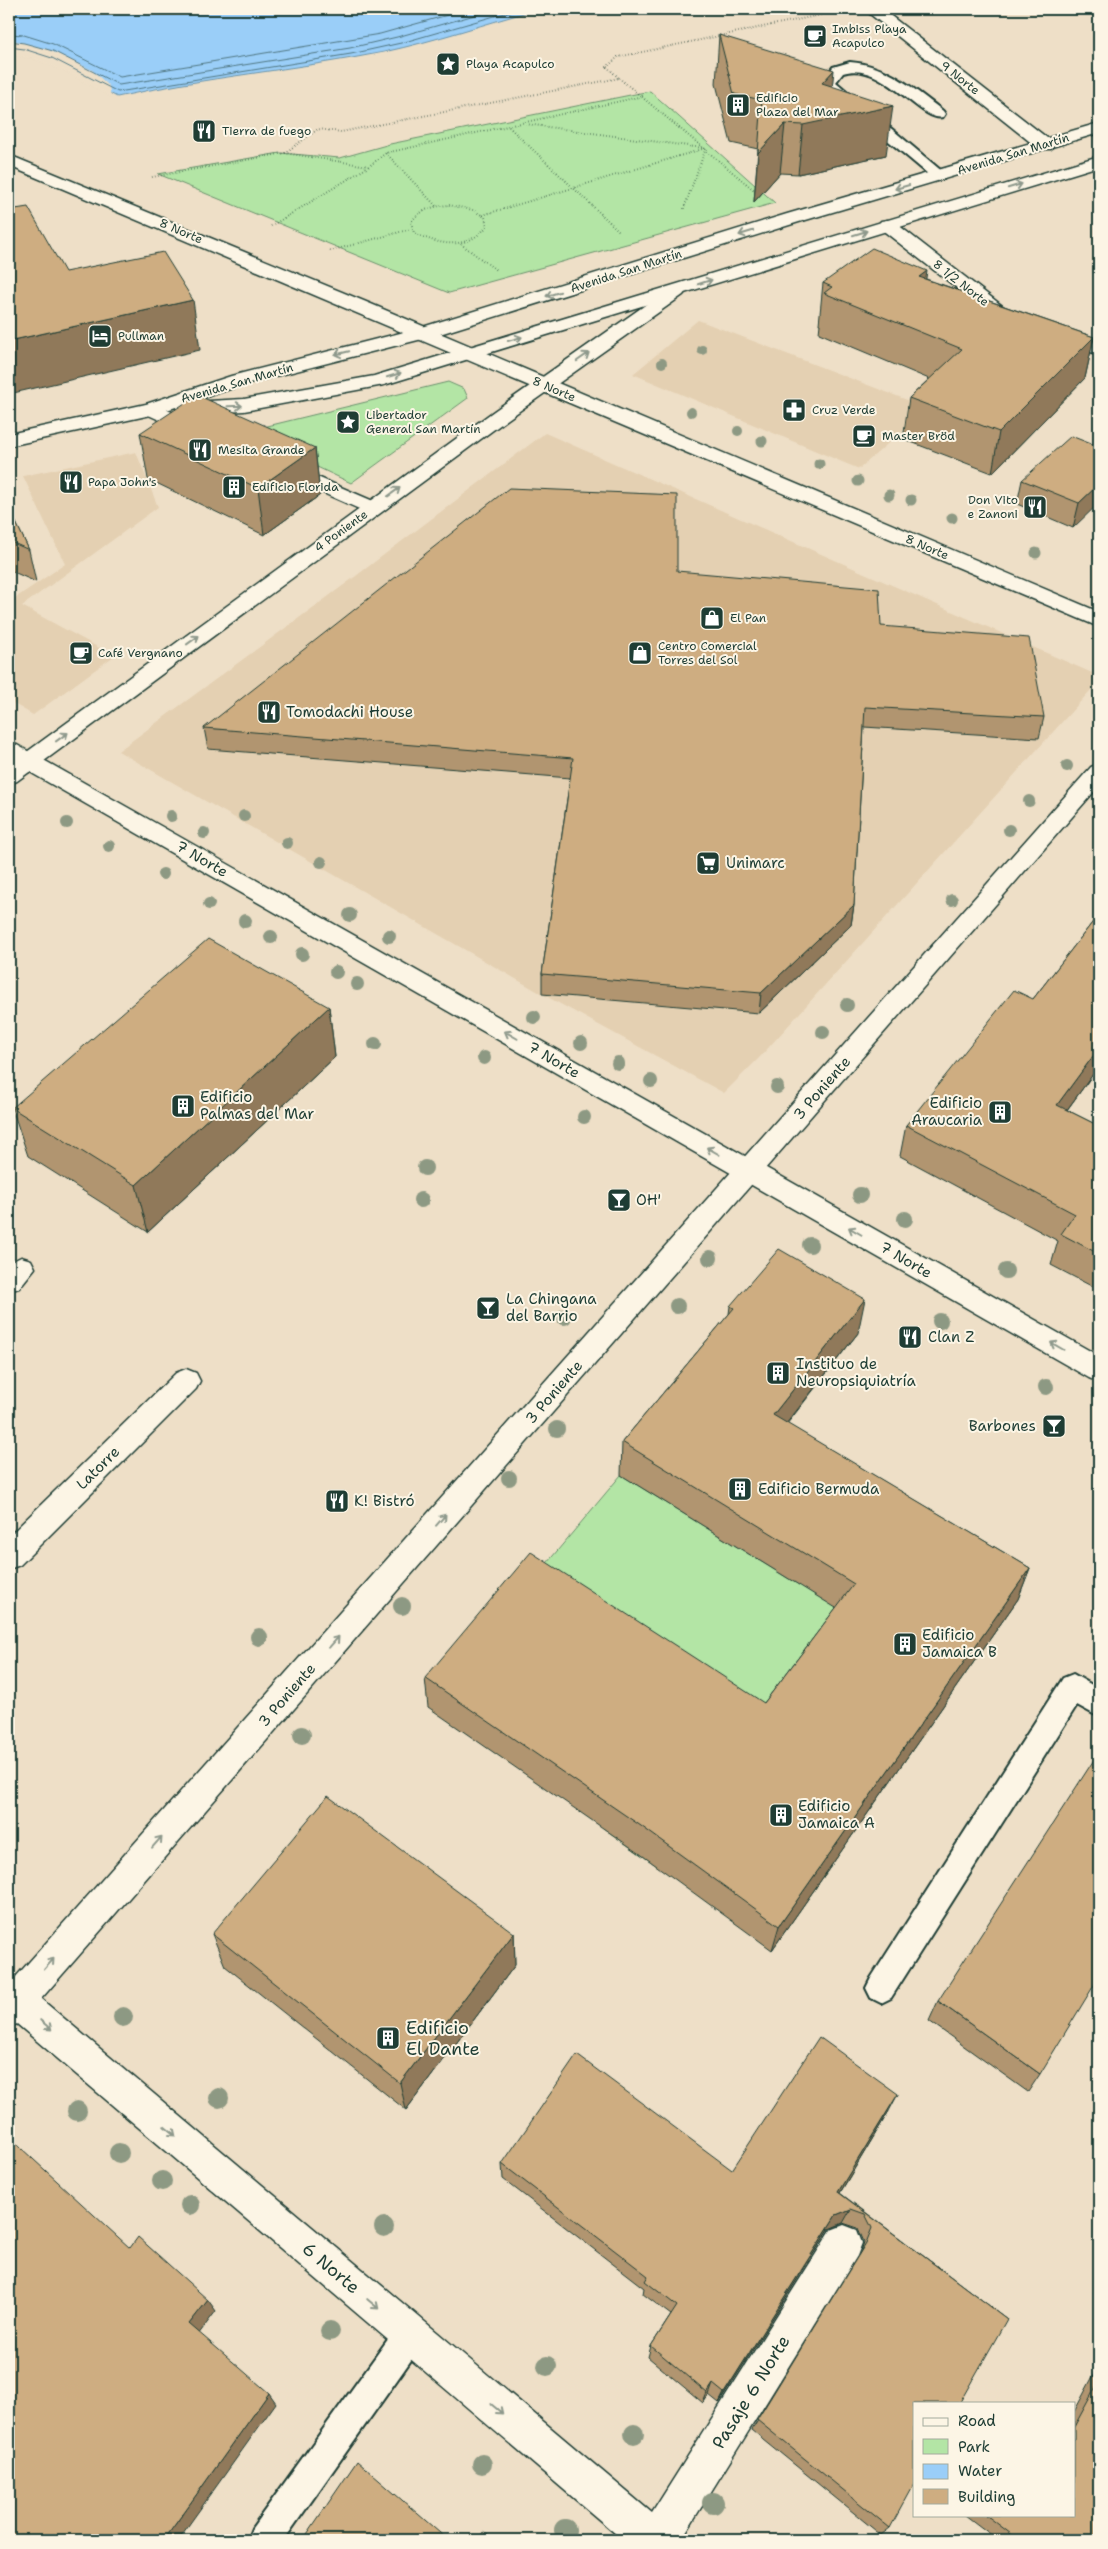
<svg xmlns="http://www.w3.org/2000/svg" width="1108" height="2549" viewBox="0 0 1108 2549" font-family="'Shantell Sans',sans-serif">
  <rect width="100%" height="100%" fill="#eedfc7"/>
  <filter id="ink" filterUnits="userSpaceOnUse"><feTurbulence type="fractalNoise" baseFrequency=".02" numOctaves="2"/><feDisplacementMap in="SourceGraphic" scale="10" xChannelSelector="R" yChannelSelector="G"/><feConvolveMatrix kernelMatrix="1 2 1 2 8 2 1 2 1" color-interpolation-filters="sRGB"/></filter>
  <g filter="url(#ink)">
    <g fill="#e4d0b2">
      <polygon points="698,320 928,408 859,469 633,374"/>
      <polygon points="545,433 1099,676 1099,681 760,1057 724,1093 542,994 118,751 352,579"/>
      <polygon points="136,452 158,507 22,606 114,656 33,715 9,701 9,600 11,601 65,564 23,476"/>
    </g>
    <g fill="#b3e5a5" stroke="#69916c">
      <polygon points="650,91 775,203 449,293 158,174 280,153 340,158 390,144"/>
      <polygon points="448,382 464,389 468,398 351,483 243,432"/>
      <polygon points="621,1475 799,1585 909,1531 657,1866 603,1828 531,1582"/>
    </g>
    <path fill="#9acef8" stroke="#6994aa" d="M9,9H538C487,23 435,41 384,52C295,70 204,77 117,97C82,78 49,58 9,52Z"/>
    <polygon fill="#eedfc7" points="9,39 47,49 92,70 109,86 111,97 69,73 32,58 9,55"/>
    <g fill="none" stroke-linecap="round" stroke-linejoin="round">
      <g stroke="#507782" stroke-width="1">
        <polyline points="9,34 24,35 53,44 120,77 380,34 469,9"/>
        <polyline points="9,41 24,43 53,51 119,85 350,48 397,37 496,9"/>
        <polyline points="9,47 24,49 52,58 118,92 351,54 401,43 519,9"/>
      </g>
      <g stroke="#1f3d34" stroke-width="4">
        <g id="service">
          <path d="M850,62C888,65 914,89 943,111L945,114L943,117C920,123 884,60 843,73L836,82L944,173L946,176L944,179H934L823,86L821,83L833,67Z"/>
          <polygon points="1073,1674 1099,1689 1099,1717 1077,1705 891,1998 881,2003 871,1998 866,1988 871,1978 1063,1678"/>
          <polygon points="410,2319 421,2324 426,2335 421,2346 284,2540 247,2540 252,2528 399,2324"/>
        </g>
      </g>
      <g stroke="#1f3d34" stroke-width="3">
        <g id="pedestrian">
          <polygon points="151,403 207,427 210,431 207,435 193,435 144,413 141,409 144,405"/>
          <polygon points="285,463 380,504 383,508 380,512 366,512 278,473 275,469 278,465"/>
        </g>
      </g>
      <g stroke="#1f3d34" stroke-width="3">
        <g id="minor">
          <polygon points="869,9 882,9 1051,141 1053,145 1051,149 1039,149 870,14 867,11"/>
          <polygon points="887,220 893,221 1005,308 1020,314 1023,318 1020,322 1014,324 993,316 881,229 878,225 881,221"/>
          <polygon points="1057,327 1099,343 1099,355 1050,337 1048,333 1050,329"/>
          <polygon points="1099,764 1099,786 41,1999 652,2513 831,2230 844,2225 857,2230 862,2243 857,2256 681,2540 623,2540 17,2024 9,2027 9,1977 14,1979 1091,767"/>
          <polygon points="21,1257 31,1260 35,1268 19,1288 9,1291 9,1263"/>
          <polygon points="186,1369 196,1373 200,1381 196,1389 20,1565 9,1569 9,1536 176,1373"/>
        </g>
      </g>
      <g stroke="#1f3d34" stroke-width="3">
        <g id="tertiary">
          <polygon points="9,155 371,304 1099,612 1099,627 9,166"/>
          <polygon points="9,743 17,745 1099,1356 1099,1382 1089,1378 9,760"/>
        </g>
      </g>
      <g stroke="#1f3d34" stroke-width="3">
        <polygon id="secondary" points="677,286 683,287 686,291 683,295 508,419 17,781 9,784 9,765 494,411 671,287"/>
      </g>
      <g stroke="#1f3d34" stroke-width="3">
        <polygon id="primary" points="1099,123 1099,133 799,222 430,337 245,384 191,402 244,399 374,376 1099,156 1099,166 384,385 244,411 185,414 178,412 176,407 151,415 9,446 9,434 146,404 231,376 416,329 787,214"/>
      </g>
      <g stroke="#1f3d34" stroke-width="2" stroke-dasharray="0.5 2.5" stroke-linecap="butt">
        <polyline points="619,78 754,190"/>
        <polyline points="526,124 703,148"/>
        <polyline points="509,127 619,231"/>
        <polyline points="285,153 318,129 341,132 619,78 607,67 618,57 835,12"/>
        <polyline points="386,153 436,206"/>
        <polyline points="152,177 285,153 368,166"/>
        <path d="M449,205L473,210L485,217L487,226C467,251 439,245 414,233L411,222C421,209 434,206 449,205Z"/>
        <polyline points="483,215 706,148 683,211"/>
        <polyline points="271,226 368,167 386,153 643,96"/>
        <polyline points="461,244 496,270"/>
        <polyline points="330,251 411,229"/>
      </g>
      <use href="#service" fill="#fcf5e5" fill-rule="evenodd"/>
      <use href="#pedestrian" fill="#fcf5e5" fill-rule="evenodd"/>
      <use href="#minor" fill="#fcf5e5" fill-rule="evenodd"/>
      <use href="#tertiary" fill="#fcf5e5" fill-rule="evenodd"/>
      <use href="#secondary" fill="#fcf5e5" fill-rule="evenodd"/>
      <use href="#primary" fill="#fcf5e5" fill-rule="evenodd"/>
    </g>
    <g fill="#8d9983">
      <circle cx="702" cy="350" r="5"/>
      <circle cx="662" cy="363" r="5"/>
      <circle cx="691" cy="412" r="5"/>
      <circle cx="738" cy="431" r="5"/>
      <circle cx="762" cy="441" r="5.5"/>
      <circle cx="819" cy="464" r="5.5"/>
      <circle cx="858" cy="481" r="5.5"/>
      <circle cx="889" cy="495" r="5.5"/>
      <circle cx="911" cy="500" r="5.5"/>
      <circle cx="952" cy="518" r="5.5"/>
      <circle cx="1036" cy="553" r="5.5"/>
      <circle cx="1067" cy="766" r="6"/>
      <circle cx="1029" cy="801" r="6"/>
      <circle cx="171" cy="816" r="6"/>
      <circle cx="244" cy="816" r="6"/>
      <circle cx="67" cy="823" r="6"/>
      <circle cx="1009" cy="830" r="6"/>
      <circle cx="204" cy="833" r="6"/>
      <circle cx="287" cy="843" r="6"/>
      <circle cx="109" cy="846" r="6"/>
      <circle cx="321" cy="862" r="6"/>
      <circle cx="163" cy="874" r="6"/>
      <circle cx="952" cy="900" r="6"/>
      <circle cx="209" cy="904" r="6"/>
      <circle cx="350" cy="915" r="7"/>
      <circle cx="245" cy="921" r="7"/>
      <circle cx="389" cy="936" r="7"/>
      <circle cx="271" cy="937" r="7"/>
      <circle cx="302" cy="954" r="7"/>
      <circle cx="336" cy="972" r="7"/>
      <circle cx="357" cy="984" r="7"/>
      <circle cx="847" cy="1005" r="7"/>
      <circle cx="534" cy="1017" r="7"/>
      <circle cx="823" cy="1032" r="7"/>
      <circle cx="581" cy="1043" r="7"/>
      <circle cx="375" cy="1044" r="7"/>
      <circle cx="484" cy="1058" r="7"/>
      <circle cx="618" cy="1063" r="7"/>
      <circle cx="651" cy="1081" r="7"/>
      <circle cx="777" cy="1087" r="7"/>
      <circle cx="584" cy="1117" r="7"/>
      <circle cx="425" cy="1168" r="8"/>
      <circle cx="860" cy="1195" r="8"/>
      <circle cx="421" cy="1200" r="8"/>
      <circle cx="905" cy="1219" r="8"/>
      <circle cx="810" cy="1245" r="8"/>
      <circle cx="710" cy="1258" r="8"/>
      <circle cx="1006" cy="1271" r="8"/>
      <circle cx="677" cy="1306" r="8"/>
      <circle cx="564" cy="1317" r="8"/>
      <circle cx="940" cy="1321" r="8"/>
      <circle cx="1046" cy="1387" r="8"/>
      <circle cx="557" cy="1429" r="8"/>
      <circle cx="509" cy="1478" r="8"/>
      <circle cx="402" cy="1606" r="9"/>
      <circle cx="259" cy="1637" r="9"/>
      <circle cx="302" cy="1735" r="9"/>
      <circle cx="123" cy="2017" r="10"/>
      <circle cx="219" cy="2098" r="10"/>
      <circle cx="77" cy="2111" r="10"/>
      <circle cx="119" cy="2153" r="10"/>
      <circle cx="162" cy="2181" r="10"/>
      <circle cx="190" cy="2205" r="10"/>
      <circle cx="384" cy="2227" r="10"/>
      <circle cx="330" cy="2331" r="10"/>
      <circle cx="547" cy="2366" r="10"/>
      <circle cx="634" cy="2434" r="10"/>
      <circle cx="482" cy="2464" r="10"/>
      <circle cx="713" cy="2503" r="11"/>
      <circle cx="565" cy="2530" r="11"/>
    </g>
    <g fill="#b1956f" stroke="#1f3d34">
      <polygon points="719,35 832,86 886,155 798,174 780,173 754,202 758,149 731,143 716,84"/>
      <polygon points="926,279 1094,337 1085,378 992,473 903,439 909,398 929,379 819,333 820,324 819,324 823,283"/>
      <polygon points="140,433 315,448 320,495 264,535 148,479"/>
      <polygon points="1099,447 1073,528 1017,504 1022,480"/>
      <polygon points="9,508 29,550 36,582 9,570"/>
      <polygon points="677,571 881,626 1044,717 1039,738 864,727 854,905 851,925 759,1013 542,994 542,974 570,778 208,749 204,728"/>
      <polygon points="1099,914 1099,1066 1067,1110 1099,1126 1099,1290 1051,1265 1058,1241 900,1156 906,1125 1033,999"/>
      <polygon points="329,1007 335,1057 148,1232 28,1156 12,1108"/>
      <polygon points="730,1306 858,1333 787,1424 1030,1568 1018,1599 772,1950 639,1853 428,1707 425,1678 764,1703 836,1608 621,1475 622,1442 729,1314"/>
      <polygon points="514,1933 515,1965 406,2110 225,1966 212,1934"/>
      <polygon points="938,2001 1040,2074 1028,2092 929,2021"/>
      <polygon points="889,2111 840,2193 1007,2319 914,2403 890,2528 881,2535 752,2430 860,2254 864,2242 858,2228 843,2223 829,2229 719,2403 709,2395 703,2403 648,2357 651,2346 671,2315 643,2294 644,2288 503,2179 502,2164 732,2170"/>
      <polygon points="1099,2284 1099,2297 1094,2293"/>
      <polygon points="1099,2365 1099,2540 998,2540 965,2515 1074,2515 1074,2412"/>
    </g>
    <g fill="#90795a" stroke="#1f3d34">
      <polygon points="834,70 829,119 893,106 886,155 798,174 803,125 822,83"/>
      <polygon points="785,124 780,173 754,202 758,153"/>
      <polygon points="927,271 921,312 919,277"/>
      <polygon points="193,300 200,350 9,394 9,341"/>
      <polygon points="1094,337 1085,378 992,473 999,432"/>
      <polygon points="315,448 320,495 264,535 258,488"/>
      <polygon points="1099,484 1099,503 1073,528 1079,503"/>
      <polygon points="854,905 851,925 759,1013 761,993"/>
      <polygon points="329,1007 335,1057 148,1232 136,1185"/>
      <polygon points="1099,1048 1099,1066 1047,1137 1057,1105"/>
      <polygon points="865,1299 858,1333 767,1448 773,1415"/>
      <polygon points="1030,1568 1018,1599 772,1950 779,1926"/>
      <polygon points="514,1933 515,1965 406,2110 400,2083"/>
      <polygon points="898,2094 889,2111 832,2206 838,2192"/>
      <polygon points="851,2209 843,2223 829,2229 719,2403 724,2393 836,2215"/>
      <polygon points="208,2300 216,2311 198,2335 189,2324"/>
      <polygon points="713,2384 709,2395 703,2403 707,2393"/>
      <polygon points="269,2393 276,2403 178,2540 164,2540"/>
      <polygon points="25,2536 33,2540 22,2540"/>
    </g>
    <g fill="#cead81" stroke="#1f3d34">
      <polygon points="719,35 834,70 822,83 893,106 803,125 785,124 758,153 762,100 734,94"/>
      <polygon points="28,207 65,272 163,252 193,300 9,341 9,210"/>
      <polygon points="872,248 927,271 919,277 1094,337 999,432 909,398 962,349 824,293 832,287 823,283"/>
      <polygon points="197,395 315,448 258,488 140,433"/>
      <polygon points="1071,436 1099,447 1099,484 1079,503 1022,480"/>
      <polygon points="509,488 677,495 677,571 879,589 881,626 1029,638 1044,717 865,707 854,905 761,993 542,974 573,758 204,728"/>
      <polygon points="9,508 29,550 9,541"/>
      <polygon points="1099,914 1099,1048 1057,1105 1099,1126 1099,1254 1061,1234 1075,1214 906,1125 1014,990 1033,999"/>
      <polygon points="208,939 329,1007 136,1185 12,1108"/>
      <polygon points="779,1249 865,1299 773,1415 1030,1568 779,1926 641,1826 425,1678 531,1552 764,1703 854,1584 622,1442 734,1308 730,1306"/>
      <polygon points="1099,1752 1099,1977 1040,2074 938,2001"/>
      <polygon points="328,1796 514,1933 400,2083 212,1934"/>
      <polygon points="819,2037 898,2094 838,2192 1007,2319 960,2402 962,2403 914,2403 914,2484 890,2528 757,2420 866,2243 872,2228 865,2214 851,2209 836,2215 724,2393 713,2384 707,2393 651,2346 677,2306 645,2281 648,2276 502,2164 577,2055 732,2170"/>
      <polygon points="9,2137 130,2248 138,2237 208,2300 189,2324 269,2393 164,2540 29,2540 25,2536 22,2540 9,2540"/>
      <polygon points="1099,2381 1099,2540 1019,2540 986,2515 1074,2515 1074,2427"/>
      <polygon points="357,2461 448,2540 303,2540"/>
      <polygon points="484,2532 494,2540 479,2540"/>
    </g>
    <defs><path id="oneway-shaft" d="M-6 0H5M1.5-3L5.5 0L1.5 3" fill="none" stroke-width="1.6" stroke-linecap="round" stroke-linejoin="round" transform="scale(1.25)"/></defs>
    <g stroke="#8e998c">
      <use href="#oneway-shaft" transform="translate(1015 186) rotate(-17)"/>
      <use href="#oneway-shaft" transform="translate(902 187) rotate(164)"/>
      <use href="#oneway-shaft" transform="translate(746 233) rotate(163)"/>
      <use href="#oneway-shaft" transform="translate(860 233) rotate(-17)"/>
      <use href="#oneway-shaft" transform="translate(705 282) rotate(-18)"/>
      <use href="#oneway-shaft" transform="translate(553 294) rotate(162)"/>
      <use href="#oneway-shaft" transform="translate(515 339) rotate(-16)"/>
      <use href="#oneway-shaft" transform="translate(342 353) rotate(166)"/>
      <use href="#oneway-shaft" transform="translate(583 357) rotate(-35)"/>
      <use href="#oneway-shaft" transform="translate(394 375) rotate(-17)"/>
      <use href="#oneway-shaft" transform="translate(235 406) rotate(-2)"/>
      <use href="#oneway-shaft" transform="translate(394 492) rotate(-36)"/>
      <use href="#oneway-shaft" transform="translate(193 640) rotate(-36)"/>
      <use href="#oneway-shaft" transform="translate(62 737) rotate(-36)"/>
      <use href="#oneway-shaft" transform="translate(511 1035) rotate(-150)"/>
      <use href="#oneway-shaft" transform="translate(713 1151) rotate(-150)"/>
      <use href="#oneway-shaft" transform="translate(855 1231) rotate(-150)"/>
      <use href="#oneway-shaft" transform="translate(1057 1346) rotate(-150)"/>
      <use href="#oneway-shaft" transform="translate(441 1520) rotate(-49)"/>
      <use href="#oneway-shaft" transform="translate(334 1642) rotate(-49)"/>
      <use href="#oneway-shaft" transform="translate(157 1842) rotate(-49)"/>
      <use href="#oneway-shaft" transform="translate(49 1964) rotate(-49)"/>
      <use href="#oneway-shaft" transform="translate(46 2025) rotate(40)"/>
      <use href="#oneway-shaft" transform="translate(170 2131) rotate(40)"/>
      <use href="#oneway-shaft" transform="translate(373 2304) rotate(40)"/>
      <use href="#oneway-shaft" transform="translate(497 2409) rotate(40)"/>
    </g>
  </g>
  <defs>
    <g id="cafe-square" transform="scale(1.25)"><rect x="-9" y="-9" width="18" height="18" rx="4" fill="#1f3d34" stroke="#fcf5e5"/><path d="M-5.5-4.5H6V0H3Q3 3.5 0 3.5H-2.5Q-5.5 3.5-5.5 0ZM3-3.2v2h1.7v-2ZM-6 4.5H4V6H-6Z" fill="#fff"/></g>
    <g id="sight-square" transform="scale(1.25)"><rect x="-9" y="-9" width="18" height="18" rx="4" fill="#1f3d34" stroke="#fcf5e5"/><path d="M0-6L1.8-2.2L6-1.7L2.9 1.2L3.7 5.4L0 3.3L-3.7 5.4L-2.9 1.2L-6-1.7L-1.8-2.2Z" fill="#fff"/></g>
    <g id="building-square" transform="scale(1.25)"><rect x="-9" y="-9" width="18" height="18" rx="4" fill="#1f3d34" stroke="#fcf5e5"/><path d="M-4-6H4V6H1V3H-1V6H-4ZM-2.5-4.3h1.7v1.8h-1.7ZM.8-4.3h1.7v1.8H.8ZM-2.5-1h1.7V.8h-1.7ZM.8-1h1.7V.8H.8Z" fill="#fff"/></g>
    <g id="restaurant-square" transform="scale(1.25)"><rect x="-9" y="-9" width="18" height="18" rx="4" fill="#1f3d34" stroke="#fcf5e5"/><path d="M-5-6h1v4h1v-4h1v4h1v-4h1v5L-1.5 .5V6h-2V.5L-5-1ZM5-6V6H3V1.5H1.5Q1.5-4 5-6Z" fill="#fff"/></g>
    <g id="hotel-square" transform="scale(1.25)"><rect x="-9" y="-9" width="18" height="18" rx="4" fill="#1f3d34" stroke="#fcf5e5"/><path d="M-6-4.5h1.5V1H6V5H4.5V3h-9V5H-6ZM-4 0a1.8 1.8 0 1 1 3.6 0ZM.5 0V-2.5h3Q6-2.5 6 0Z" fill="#fff"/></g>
    <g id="pharmacy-square" transform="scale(1.25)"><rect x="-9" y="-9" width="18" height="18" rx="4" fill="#1f3d34" stroke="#fcf5e5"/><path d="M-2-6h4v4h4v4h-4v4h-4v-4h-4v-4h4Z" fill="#fff"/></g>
    <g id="shop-square" transform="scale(1.25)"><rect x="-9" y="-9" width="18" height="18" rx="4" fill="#1f3d34" stroke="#fcf5e5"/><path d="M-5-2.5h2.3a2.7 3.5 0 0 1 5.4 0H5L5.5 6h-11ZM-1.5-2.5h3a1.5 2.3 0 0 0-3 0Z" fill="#fff"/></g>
    <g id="supermarket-square" transform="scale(1.25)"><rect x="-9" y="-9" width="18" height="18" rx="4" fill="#1f3d34" stroke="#fcf5e5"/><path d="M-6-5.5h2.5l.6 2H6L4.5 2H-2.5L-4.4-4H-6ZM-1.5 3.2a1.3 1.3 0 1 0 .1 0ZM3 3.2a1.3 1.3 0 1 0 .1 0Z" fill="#fff"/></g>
    <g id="bar-square" transform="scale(1.25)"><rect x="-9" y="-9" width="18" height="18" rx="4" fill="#1f3d34" stroke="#fcf5e5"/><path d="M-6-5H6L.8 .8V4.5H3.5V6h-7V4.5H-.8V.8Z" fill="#fff"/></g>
  </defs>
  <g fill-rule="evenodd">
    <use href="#cafe-square" x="815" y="36"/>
    <use href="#sight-square" x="448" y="64"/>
    <use href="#building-square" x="738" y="105"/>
    <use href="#restaurant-square" x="204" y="131"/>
    <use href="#hotel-square" x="100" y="336"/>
    <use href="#pharmacy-square" x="794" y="410"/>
    <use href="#sight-square" x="348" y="422"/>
    <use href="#cafe-square" x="864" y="436"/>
    <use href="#restaurant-square" x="200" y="450"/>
    <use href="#restaurant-square" x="71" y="482"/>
    <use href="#building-square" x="234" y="487"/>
    <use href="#restaurant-square" x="1035" y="507"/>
    <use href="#shop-square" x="712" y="618"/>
    <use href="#cafe-square" x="81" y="653"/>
    <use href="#shop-square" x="640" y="653"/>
    <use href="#restaurant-square" x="269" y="712"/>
    <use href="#supermarket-square" x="708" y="863"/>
    <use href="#building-square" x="183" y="1106"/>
    <use href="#building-square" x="1000" y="1112"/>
    <use href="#bar-square" x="619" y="1200"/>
    <use href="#bar-square" x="488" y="1308"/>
    <use href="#restaurant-square" x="910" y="1337"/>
    <use href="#building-square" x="778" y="1373"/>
    <use href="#bar-square" x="1054" y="1426"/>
    <use href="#building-square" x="740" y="1489"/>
    <use href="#restaurant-square" x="337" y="1501"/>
    <use href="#building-square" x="905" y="1644"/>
    <use href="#building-square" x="781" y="1815"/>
    <use href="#building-square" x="388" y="2038"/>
  </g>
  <g text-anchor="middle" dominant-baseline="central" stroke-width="4" stroke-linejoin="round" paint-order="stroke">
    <g font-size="12" fill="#1f3d34" stroke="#fcf5e5" text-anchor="start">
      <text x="832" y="29">Imbiss Playa<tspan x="832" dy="14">Acapulco</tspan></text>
      <text x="466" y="64">Playa Acapulco</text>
      <text x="756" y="98">Edificio<tspan x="756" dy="14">Plaza del Mar</tspan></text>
      <text x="222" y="131">Tierra de fuego</text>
      <text x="118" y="336">Pullman</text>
      <text x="812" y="410">Cruz Verde</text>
      <text x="366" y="415">Libertador<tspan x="366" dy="14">General San Martín</tspan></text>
      <text x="882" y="436">Master Bröd</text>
      <text x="218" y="450">Mesita Grande</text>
      <text x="88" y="482">Papa John's</text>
      <text x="252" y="487">Edificio Florida</text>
      <text x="1018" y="500" text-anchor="end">Don Vito<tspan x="1018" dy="14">e Zanoni</tspan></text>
      <text x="730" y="618">El Pan</text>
      <text x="658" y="646">Centro Comercial<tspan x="658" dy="14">Torres del Sol</tspan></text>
      <text x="98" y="653">Café Vergnano</text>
    </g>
    <g font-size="12" fill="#1f3d34" stroke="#fcf5e5">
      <text transform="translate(960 78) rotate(38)">9 Norte</text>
      <text transform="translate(1013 154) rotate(-17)">Avenida San Martín</text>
      <text transform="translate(181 231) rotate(23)">8 Norte</text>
      <text transform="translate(626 271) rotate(-18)">Avenida San Martín</text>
      <text transform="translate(961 283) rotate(38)">8 1/2 Norte</text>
      <text transform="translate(237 383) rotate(-16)">Avenida San Martín</text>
      <text transform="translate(554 389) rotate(23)">8 Norte</text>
      <text transform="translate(341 531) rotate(-36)">4 Poniente</text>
      <text transform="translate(927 547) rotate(23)">8 Norte</text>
    </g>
    <g font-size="15" fill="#1f3d34" stroke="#fcf5e5" text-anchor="start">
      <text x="286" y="712">Tomodachi House</text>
      <text x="726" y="863">Unimarc</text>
      <text x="200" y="1097">Edificio<tspan x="200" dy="17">Palmas del Mar</tspan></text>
      <text x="982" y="1103" text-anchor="end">Edificio<tspan x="982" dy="17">Araucaria</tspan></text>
      <text x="636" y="1200">OH'</text>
      <text x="506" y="1299">La Chingana<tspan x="506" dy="17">del Barrio</tspan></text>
      <text x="928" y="1337">Clan Z</text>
      <text x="796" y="1364">Instituo de<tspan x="796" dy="17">Neuropsiquiatría</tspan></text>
      <text x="1036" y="1426" text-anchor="end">Barbones</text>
      <text x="758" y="1489">Edificio Bermuda</text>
      <text x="354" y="1501">K! Bistró</text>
      <text x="922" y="1635">Edificio<tspan x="922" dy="17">Jamaica B</tspan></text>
      <text x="798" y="1806">Edificio<tspan x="798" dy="17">Jamaica A</tspan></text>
    </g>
    <g font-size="15" fill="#1f3d34" stroke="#fcf5e5">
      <text transform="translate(202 859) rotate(30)">7 Norte</text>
      <text transform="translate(554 1060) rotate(30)">7 Norte</text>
      <text transform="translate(822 1088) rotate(-49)">3 Poniente</text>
      <text transform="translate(906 1260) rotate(30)">7 Norte</text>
      <text transform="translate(554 1392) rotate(-49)">3 Poniente</text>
      <text transform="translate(98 1468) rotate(-45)">Latorre</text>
      <text transform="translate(287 1695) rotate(-49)">3 Poniente</text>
    </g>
    <g font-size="18" fill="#1f3d34" stroke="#fcf5e5" text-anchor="start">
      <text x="406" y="2028">Edificio<tspan x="406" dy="21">El Dante</tspan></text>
    </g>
    <g font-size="18" fill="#1f3d34" stroke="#fcf5e5">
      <text transform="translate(331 2268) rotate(40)">6 Norte</text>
      <text transform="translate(751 2392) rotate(-58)">Pasaje 6 Norte</text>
    </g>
  </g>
  <rect width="1108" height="2549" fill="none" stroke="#fcf5e5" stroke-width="30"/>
  <rect x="15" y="15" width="1078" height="2519" fill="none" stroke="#1f3d34" stroke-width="2" filter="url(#ink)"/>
  <rect x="913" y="2402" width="162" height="115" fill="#fcf5e5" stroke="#a4ab9e"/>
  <rect x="923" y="2418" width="25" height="8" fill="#fcf5e5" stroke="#a4ab9e"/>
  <text x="958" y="2426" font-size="15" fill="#1f3d34">Road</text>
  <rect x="923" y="2439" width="25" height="15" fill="#b3e5a5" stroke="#a4ab9e"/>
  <text x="958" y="2452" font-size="15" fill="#1f3d34">Park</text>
  <rect x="923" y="2464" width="25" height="15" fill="#9acef8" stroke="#a4ab9e"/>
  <text x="958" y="2476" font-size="15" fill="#1f3d34">Water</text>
  <rect x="923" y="2489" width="25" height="15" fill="#cead81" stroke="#a4ab9e"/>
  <text x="958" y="2502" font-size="15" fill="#1f3d34">Building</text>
</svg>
